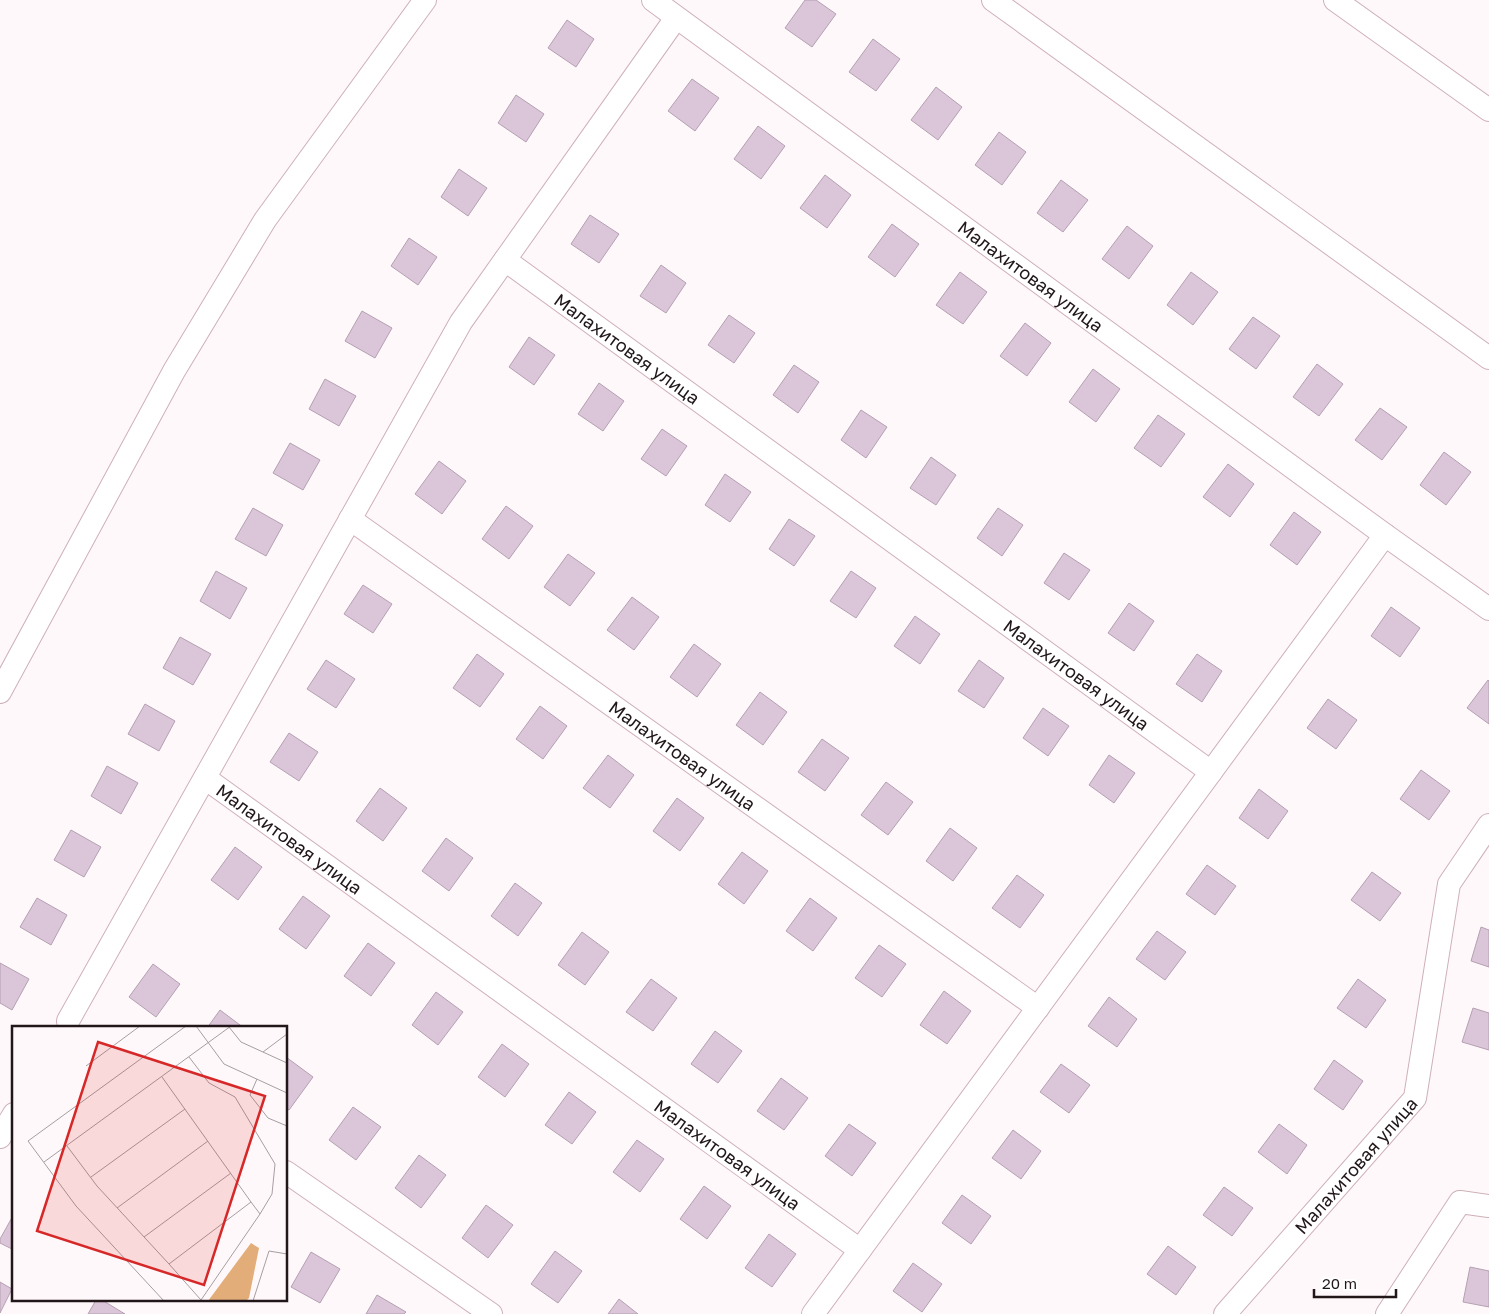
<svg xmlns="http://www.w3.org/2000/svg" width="1489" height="1314" viewBox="0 0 1489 1314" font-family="'Golos Text',sans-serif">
  <rect width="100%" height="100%" fill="#fff8fa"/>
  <g fill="#dbc5d8" stroke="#b4a0b2">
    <polygon points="805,0 816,0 836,14 812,47 785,28"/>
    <polygon points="567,20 594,39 576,67 548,48"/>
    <polygon points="873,39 900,59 876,91 849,72"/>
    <polygon points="692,79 719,98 695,131 668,111"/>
    <polygon points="936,87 962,107 938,140 911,120"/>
    <polygon points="516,95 544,114 526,142 498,123"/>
    <polygon points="758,126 785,146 761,179 734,159"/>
    <polygon points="999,132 1026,152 1002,185 975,165"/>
    <polygon points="459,169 487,188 468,216 441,197"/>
    <polygon points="825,175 851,195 827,228 800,208"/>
    <polygon points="1061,180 1088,200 1063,232 1037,213"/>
    <polygon points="590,215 619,234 599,263 571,244"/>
    <polygon points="892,224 919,244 895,277 868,257"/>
    <polygon points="1127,226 1153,246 1129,279 1102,259"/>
    <polygon points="409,238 437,257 418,285 391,266"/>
    <polygon points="661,265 686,283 666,313 640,296"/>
    <polygon points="960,272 987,292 963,324 936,305"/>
    <polygon points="1191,272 1218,292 1193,325 1167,305"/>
    <polygon points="362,311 392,328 375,358 345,341"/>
    <polygon points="729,315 755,333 734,363 708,345"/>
    <polygon points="1253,317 1280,336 1256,369 1229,349"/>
    <polygon points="1025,323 1051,343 1027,376 1000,356"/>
    <polygon points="529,337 555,355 534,385 509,367"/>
    <polygon points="1317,364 1343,384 1319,416 1293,397"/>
    <polygon points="794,365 819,382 798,413 773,395"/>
    <polygon points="1093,369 1120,389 1096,422 1069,402"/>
    <polygon points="325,379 356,396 339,426 309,409"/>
    <polygon points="599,383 624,401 603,431 578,414"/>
    <polygon points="1380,408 1407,427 1382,460 1355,440"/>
    <polygon points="861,410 887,427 866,458 841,440"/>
    <polygon points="1158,415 1185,434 1161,467 1134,448"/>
    <polygon points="662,429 687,446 666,476 641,459"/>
    <polygon points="290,443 320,460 303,490 273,473"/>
    <polygon points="1444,452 1471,472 1446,505 1420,485"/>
    <polygon points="931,457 956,475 936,505 910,488"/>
    <polygon points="439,461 466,481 442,514 415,494"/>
    <polygon points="1228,464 1254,484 1230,517 1203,497"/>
    <polygon points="725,474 751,492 730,522 705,505"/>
    <polygon points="506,506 533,526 509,559 482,539"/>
    <polygon points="253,508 283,525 266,556 235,539"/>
    <polygon points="998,508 1023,525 1002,556 977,538"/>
    <polygon points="1294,512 1321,532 1297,565 1270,545"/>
    <polygon points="789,519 815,536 794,566 769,549"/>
    <polygon points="1064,553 1090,570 1069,600 1044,583"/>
    <polygon points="568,554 595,573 570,606 544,587"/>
    <polygon points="216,571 247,588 230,619 200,601"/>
    <polygon points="851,571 876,588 856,618 830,601"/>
    <polygon points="363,585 392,604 373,633 344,614"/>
    <polygon points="632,597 659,617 634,650 607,630"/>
    <polygon points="1129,603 1154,621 1134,651 1108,633"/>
    <polygon points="1391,607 1420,628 1400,657 1371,636"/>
    <polygon points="915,616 940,634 920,664 894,646"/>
    <polygon points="180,637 211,654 193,685 163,668"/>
    <polygon points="694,644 721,664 697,697 670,677"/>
    <polygon points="477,654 504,674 480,707 453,688"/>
    <polygon points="1197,654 1222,671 1202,702 1176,684"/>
    <polygon points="326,660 355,679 336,708 307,689"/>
    <polygon points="979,660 1004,678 984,708 958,691"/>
    <polygon points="1488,680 1489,681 1489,724 1467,708"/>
    <polygon points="760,692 787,712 763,745 736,725"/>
    <polygon points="1328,699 1357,720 1336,749 1307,728"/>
    <polygon points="145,704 175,721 159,751 128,734"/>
    <polygon points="540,706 567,726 543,759 516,739"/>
    <polygon points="1043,708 1069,726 1048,756 1023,738"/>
    <polygon points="289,733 318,752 299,781 270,762"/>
    <polygon points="822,739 849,758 825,791 798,772"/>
    <polygon points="608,755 634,775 610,808 583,788"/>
    <polygon points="1109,755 1135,773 1114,803 1089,785"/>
    <polygon points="107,766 138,783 121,814 91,796"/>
    <polygon points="1421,770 1450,791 1429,820 1400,799"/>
    <polygon points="886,782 913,802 888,835 861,815"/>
    <polygon points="380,788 407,808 383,841 356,821"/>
    <polygon points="1259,789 1288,811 1268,839 1239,818"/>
    <polygon points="677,798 704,818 680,851 653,831"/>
    <polygon points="950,828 977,848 953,881 926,861"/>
    <polygon points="71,830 101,847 84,877 54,860"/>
    <polygon points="446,838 473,858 449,891 422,871"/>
    <polygon points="235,847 262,867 238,900 211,880"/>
    <polygon points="742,852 768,871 744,904 718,884"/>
    <polygon points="1207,865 1236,886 1215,915 1186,894"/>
    <polygon points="1372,872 1401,893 1380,921 1351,900"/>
    <polygon points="1017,875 1044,895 1020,928 992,908"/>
    <polygon points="515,883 542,903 518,936 491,916"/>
    <polygon points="303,896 330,916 306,949 279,929"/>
    <polygon points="37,898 67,915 51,945 20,927"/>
    <polygon points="810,898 837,918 813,951 786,931"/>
    <polygon points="1481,927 1489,930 1489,967 1471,961"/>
    <polygon points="1157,931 1186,952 1165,980 1136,959"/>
    <polygon points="582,932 609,952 585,985 558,965"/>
    <polygon points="368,943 395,963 371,996 344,976"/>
    <polygon points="879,945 906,964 882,997 855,978"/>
    <polygon points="0,963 29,979 12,1010 0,1003"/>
    <polygon points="153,964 180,984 156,1017 129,997"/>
    <polygon points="651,979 677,998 653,1031 626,1012"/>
    <polygon points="1358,979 1386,1000 1366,1028 1337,1008"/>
    <polygon points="944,991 971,1011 947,1044 920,1025"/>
    <polygon points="436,992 463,1012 438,1045 412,1025"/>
    <polygon points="1109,997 1137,1019 1117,1047 1088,1026"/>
    <polygon points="1473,1008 1489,1013 1489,1050 1462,1042"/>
    <polygon points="220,1010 244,1028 207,1028"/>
    <polygon points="715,1031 742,1051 718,1083 691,1064"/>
    <polygon points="502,1044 529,1064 505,1097 478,1077"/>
    <polygon points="286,1057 313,1077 289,1110 286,1108"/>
    <polygon points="1334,1060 1363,1081 1343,1110 1314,1089"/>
    <polygon points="1061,1064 1090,1085 1069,1113 1040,1092"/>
    <polygon points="781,1078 808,1098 784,1130 757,1111"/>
    <polygon points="569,1092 596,1112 572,1144 545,1125"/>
    <polygon points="353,1107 381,1127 356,1160 329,1140"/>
    <polygon points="849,1124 876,1143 852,1176 825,1156"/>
    <polygon points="1279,1124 1307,1145 1287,1174 1258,1152"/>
    <polygon points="1013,1130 1041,1151 1021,1179 992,1158"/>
    <polygon points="637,1140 664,1159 640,1192 613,1172"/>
    <polygon points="419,1155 446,1175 421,1208 395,1188"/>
    <polygon points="704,1186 731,1206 707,1239 680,1219"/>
    <polygon points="1224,1187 1253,1208 1232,1236 1203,1215"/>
    <polygon points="962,1195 991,1216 971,1244 942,1223"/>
    <polygon points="486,1205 513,1225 488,1258 462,1238"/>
    <polygon points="14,1214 14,1250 0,1243 0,1239"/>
    <polygon points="769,1234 796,1254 772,1287 745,1268"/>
    <polygon points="1168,1246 1196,1267 1176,1295 1147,1274"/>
    <polygon points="555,1251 582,1271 558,1303 531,1284"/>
    <polygon points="311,1252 340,1269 320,1303 291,1287"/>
    <polygon points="913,1263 942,1284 922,1312 893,1291"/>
    <polygon points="1470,1267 1489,1271 1489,1307 1463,1302"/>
    <polygon points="0,1282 12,1289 0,1313"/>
    <polygon points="377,1295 406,1312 404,1314 366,1314"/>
    <polygon points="619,1299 638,1314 608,1314"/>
    <polygon points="96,1300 102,1300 125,1314 88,1314"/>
  </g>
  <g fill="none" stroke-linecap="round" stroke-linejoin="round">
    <g stroke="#ceb1b8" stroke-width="24">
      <g id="minor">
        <path id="s1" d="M653,0L1385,535L1489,609"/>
        <polyline points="993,0 1489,358"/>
        <polyline points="1335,0 1489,110"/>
        <path id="s2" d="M505,260L1211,772"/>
        <path id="s3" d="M350,519L1038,1008"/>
        <polyline points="0,692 174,371 265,220 425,0"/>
        <path id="s4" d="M205,778L860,1250"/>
        <polyline points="68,1021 461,322 676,18"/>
        <polyline points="0,1137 14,1114"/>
        <polyline points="286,1172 491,1314"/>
        <polyline points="813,1314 1385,535"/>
        <path id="s5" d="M1225,1314L1415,1098L1449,884L1489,825"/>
        <polyline points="1387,1314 1460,1202 1489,1206"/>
      </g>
    </g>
    <use href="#minor" stroke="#fff" stroke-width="22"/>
  </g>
  <g text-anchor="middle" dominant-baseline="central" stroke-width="4" stroke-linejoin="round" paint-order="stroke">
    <g font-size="18" fill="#211719" stroke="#fff">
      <text stroke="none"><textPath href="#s1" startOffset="468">Малахитовая улица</textPath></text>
      <text stroke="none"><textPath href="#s2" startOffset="151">Малахитовая улица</textPath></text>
      <text stroke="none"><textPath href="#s2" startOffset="706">Малахитовая улица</textPath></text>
      <text stroke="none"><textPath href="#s3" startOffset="408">Малахитовая улица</textPath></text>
      <text stroke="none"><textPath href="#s4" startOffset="104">Малахитовая улица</textPath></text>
      <text stroke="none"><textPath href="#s4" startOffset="644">Малахитовая улица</textPath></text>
      <text stroke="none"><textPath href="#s5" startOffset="198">Малахитовая улица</textPath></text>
    </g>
  </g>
  <g transform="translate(12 1026)">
    <rect width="275" height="275" fill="#fff8fa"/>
    <path d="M239,217L247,222L237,272L234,275H196Z" fill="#e2ad79"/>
    <path fill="none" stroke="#a69ea0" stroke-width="1" d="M184,0L212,38L275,67M217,1L229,16L275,37M251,26L275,8M177,31L197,57L223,71L263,138L260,168L248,188M74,40L128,0M150,51L239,176L157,238L189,274L248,188L239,176M245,53L238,69L256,92L275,100M55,120L85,160L157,238M32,136L219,0M79,151L173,83M105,182L196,115M132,211L219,147M152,275L64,180L16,115L174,0M241,275L257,225L275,228"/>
    <path fill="#d62828" fill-opacity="0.15" stroke="#d62828" stroke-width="2.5" d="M86,16L253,70L192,259L25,205Z"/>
    <rect width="275" height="275" fill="none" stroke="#211719" stroke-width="2.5"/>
  </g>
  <path d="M1314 1289v8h82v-8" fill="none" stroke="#211719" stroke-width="2.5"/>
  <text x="1322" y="1289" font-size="15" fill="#211719" stroke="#ffffff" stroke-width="4" paint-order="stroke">20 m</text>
</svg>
